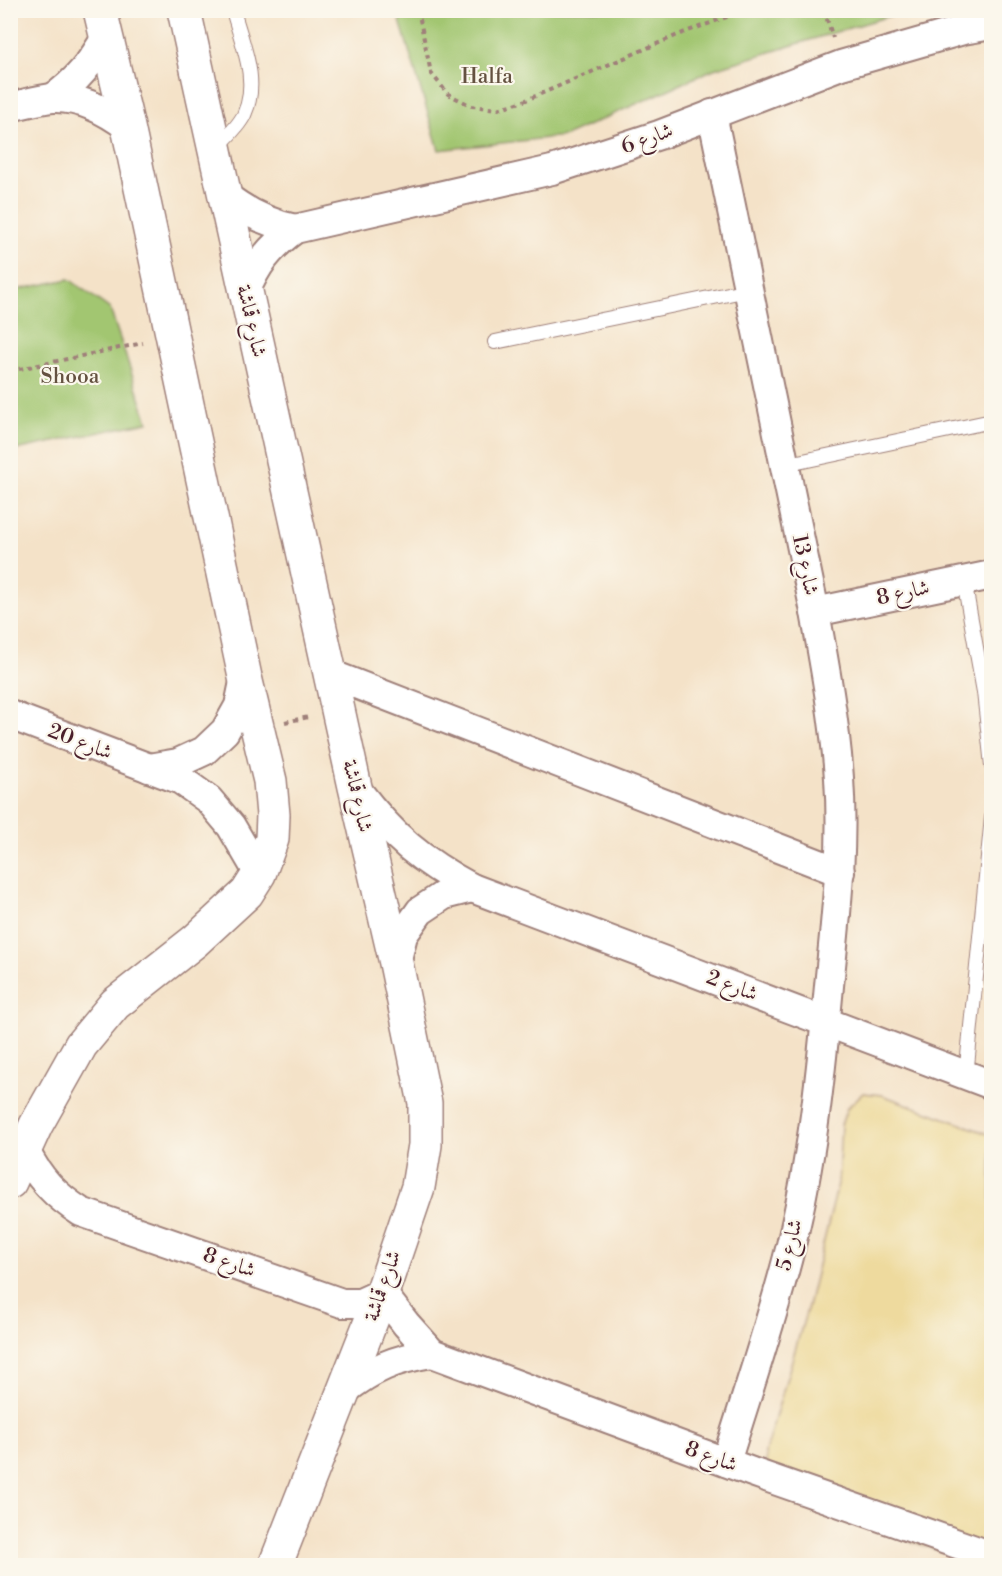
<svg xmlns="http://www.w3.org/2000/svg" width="1002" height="1576" viewBox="0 0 1002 1576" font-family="'Libre Bodoni',Amiri,serif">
  <rect width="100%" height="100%" fill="#fbf7ec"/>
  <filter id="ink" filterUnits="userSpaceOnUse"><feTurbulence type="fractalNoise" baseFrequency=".0167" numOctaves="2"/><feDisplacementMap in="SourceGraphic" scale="12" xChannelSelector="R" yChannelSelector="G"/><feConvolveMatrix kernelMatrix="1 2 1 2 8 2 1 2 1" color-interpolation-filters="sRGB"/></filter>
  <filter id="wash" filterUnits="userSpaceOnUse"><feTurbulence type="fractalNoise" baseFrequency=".008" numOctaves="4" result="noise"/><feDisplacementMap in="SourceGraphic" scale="24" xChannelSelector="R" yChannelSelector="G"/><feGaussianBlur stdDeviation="1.35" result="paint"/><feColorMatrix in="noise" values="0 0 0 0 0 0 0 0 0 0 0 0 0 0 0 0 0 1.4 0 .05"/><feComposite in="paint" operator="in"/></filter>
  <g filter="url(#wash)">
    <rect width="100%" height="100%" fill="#f4e2c8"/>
    <g fill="#a2c671" stroke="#76724e" stroke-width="1.5">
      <polygon points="397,11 397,10 916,11 889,16 714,69 565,136 439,150"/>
      <polygon points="69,279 110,309 148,422 11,451 11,291"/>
    </g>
    <path fill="#eeda9e" stroke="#9c7c64" stroke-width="1.5" d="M863,1093L882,1095L991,1135V1565H983L800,1505C773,1489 767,1483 765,1452L808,1306L838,1184L841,1125L847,1108Z"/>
  </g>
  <g filter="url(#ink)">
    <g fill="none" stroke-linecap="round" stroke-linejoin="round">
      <g stroke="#9f807a" stroke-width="16">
        <g id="service">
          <path d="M217,147C227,137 238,127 244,115C260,81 242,44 233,10"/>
          <polyline points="495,342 748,290"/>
          <polyline points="784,465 992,421"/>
          <polyline points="964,581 984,692 992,766"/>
          <polyline points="966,1076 992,817"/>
        </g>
      </g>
      <g stroke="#9f807a" stroke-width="32">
        <g id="minor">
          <path d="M53,98C77,81 92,62 106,37"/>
          <path d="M10,107C24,104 39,99 53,98C81,97 107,111 128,127"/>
          <path d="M712,114L815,612C825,667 835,722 839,778C844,848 836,916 829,986C821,1073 812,1160 791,1245C773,1318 748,1390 726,1462"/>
          <path d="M223,194C245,212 267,223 295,229"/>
          <path d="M245,293C256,265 270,247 295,229L552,170L659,135L841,65L963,30L992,25"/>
          <polyline points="815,612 992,575"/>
          <polyline points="330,674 840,872"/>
          <polyline points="10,715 181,780 209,800 231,826 259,874"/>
          <polyline points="149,768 178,763 204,751 225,731 239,706 245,677"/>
          <path d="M357,790C393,837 420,860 472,888L992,1085"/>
          <polyline points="396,963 403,935 420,911 444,895 472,888"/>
          <path d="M11,1162L25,1150C38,1178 56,1196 81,1212L342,1303H360L382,1293L406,1324L432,1353L752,1472L992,1556"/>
          <path d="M344,1391C373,1368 395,1359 432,1353"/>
        </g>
      </g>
      <g stroke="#9f807a" stroke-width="36">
        <g id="tertiary">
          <polyline points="184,10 355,787 396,963 425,1103 425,1145 418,1187 382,1293 275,1566"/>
          <polyline points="10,1182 36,1125 81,1045 115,1004 195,941 247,893 259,874 272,839 273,815 270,781 245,677 128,127 100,10"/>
        </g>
      </g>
      <g stroke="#9f807a" stroke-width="4" stroke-dasharray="4.5 4.5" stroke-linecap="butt">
        <polyline points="418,10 431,73 448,94 472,106 498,109 524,101 680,34 746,10"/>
        <polyline points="824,10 833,38"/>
        <polyline points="10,371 143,343"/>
        <polyline points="285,722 309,717"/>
      </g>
      <use href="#service" stroke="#fff" stroke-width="14"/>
      <use href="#minor" stroke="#fff" stroke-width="28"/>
      <use href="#tertiary" stroke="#fff" stroke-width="33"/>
    </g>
  </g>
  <g text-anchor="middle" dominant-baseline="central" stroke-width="4.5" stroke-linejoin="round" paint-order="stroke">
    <g font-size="21" fill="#645140" stroke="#fbf7ec">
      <text x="487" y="77">Halfa</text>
      <text x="70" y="377">Shooa</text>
    </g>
    <g font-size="21" fill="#4a1f2b" stroke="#fbf7ec">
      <text transform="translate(647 139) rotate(-20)">شارع 6</text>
      <text transform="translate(251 321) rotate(77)">شارع قماشة</text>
      <text transform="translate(805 565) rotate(78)">شارع 13</text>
      <text transform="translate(903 593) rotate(-12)">شارع 8</text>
      <text transform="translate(80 742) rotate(21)">شارع 20</text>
      <text transform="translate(357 796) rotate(77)">شارع قماشة</text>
      <text transform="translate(732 986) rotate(21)">شارع 2</text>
      <text transform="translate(790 1245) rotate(-76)">شارع 5</text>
      <text transform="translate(229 1263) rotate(19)">شارع 8</text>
      <text transform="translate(383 1286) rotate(-71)">شارع قماشة</text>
      <text transform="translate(711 1457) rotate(20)">شارع 8</text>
    </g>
  </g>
  <rect width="1002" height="1576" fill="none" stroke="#fbf7ec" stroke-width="36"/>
</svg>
